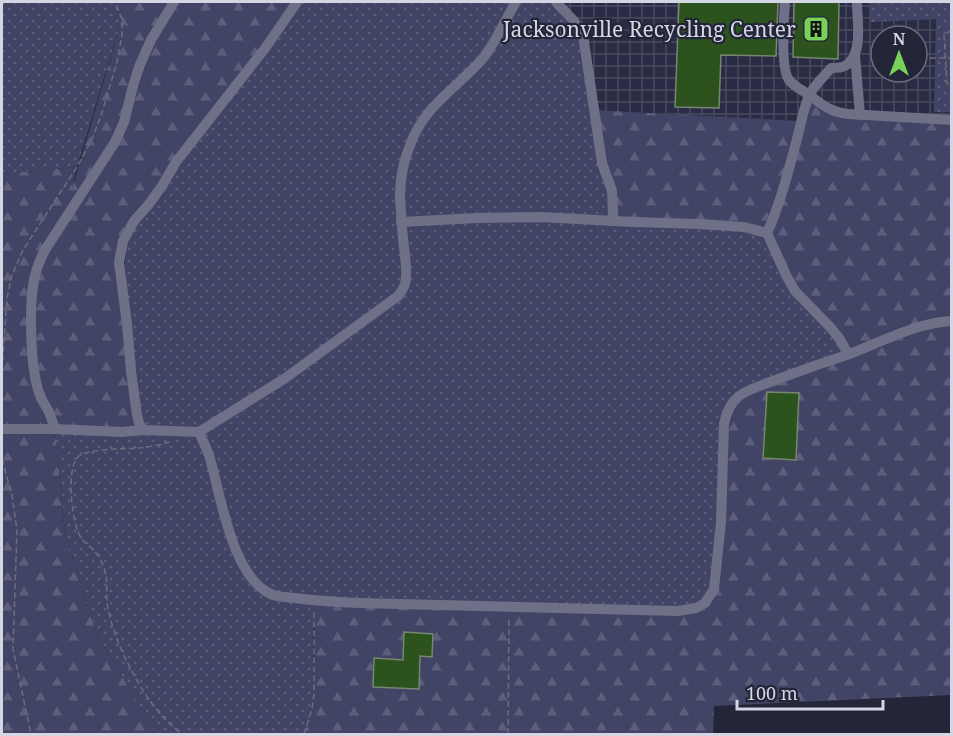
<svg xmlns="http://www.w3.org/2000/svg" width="953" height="736" viewBox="0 0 953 736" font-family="'Noto Serif',serif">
  <defs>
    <pattern id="industrial-grid" width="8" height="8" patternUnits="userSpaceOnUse" patternTransform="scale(1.5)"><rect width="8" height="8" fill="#2a2c45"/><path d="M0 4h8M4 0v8" fill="none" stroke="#484a60"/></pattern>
    <pattern id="grass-dots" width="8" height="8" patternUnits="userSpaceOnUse" patternTransform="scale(1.5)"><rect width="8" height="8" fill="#424465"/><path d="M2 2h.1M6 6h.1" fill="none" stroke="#5c5e7b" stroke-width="1.8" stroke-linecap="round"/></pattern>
    <pattern id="forest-firs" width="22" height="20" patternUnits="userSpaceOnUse" patternTransform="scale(1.5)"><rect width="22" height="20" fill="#424465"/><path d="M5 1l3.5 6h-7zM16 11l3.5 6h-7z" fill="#5c5e7b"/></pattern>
  </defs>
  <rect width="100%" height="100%" fill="#232538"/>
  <path fill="url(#industrial-grid)" fill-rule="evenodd" d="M556,2H951V120L801,121L594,110ZM881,36H917V72H881Z"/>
  <g fill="url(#grass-dots)">
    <polygon points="2,2 115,2 122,19 77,167 2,174"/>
    <polygon points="297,2 556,2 579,27 601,154 767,233 848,354 714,589 696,608 313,628 314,693 312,709 304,734 156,734 96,632 65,533 55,429 137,415 123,241"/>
    <polygon points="869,2 951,2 951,112 934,112 936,19 871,22"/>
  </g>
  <g fill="url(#forest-firs)">
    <polygon points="115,2 297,2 187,148 120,249 143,430 55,429 65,533 96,632 156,734 2,734 2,174 77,167 71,192 122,19"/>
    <polygon points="810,95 831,110 951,120 951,695 714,706 713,734 304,734 312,709 314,693 314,601 677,611 711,595 724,424 734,402 847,354 800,297 767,233 612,221 594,110 800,121"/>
  </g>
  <g fill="#2c521e" stroke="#768671" stroke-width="1.5">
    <polygon points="679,2 778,2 776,56 721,55 719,108 675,107"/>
    <polygon points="794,2 839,2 838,59 793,57"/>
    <polygon points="767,392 799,393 796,460 763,458"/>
    <polygon points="404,632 433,634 432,657 420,656 419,689 373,687 374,658 403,660"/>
  </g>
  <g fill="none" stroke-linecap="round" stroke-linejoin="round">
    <g stroke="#6c6e7f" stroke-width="1.5" stroke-dasharray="6 3" stroke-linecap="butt">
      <polyline points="952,30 944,35 947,83 952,86"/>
      <polyline points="921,58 952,58"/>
      <polyline points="2,370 7,299 11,278 15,268 23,250 77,167 92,139 101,116 117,62 122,35 122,19 115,2"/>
      <path d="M170,442C160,445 149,447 139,448C126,449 84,448 77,458C66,472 72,524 81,538C85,543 90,546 94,551C99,555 103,564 105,571C108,581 106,592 107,602C112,642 149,714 183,734"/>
      <polyline points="2,459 12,495 17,530 13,649 31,734"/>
      <polyline points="304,734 312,709 314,693 314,611"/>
      <polyline points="508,734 509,619"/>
    </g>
    <g stroke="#6e7087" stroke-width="10">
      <polyline points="556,2 574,21 583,35 602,163 612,191 613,214 612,221"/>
      <path d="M785,2C784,17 780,68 789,80C794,87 804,91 811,96C823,106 832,112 848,114L952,120"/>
      <polyline points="855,55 860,115"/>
      <polyline points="401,222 477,218 540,217 634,222 699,224 744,227 767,233 786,275 795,291 830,327 839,338 848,354"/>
      <path d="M767,233C780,205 789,169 797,139C801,124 803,108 810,94C815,84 824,77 831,68C835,68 841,68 845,66C864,55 857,20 857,2"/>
      <path d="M2,429H55L122,432L143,430L199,432L284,379L398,296C401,292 404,288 405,284C408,272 405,259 404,247C402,231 401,214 400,197C400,180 403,163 409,148C423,105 457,89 484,57C497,40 505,20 516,2"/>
      <path d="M55,429C53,423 51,417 49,412C46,406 42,401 40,395C30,371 29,306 34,280C36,269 40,260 45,250L115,142L124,122L133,86L139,67L151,40L174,2"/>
      <polyline points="143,430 139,423 137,415 131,371 127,324 119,262 123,241 134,221 149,204 162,186 176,162 266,47 297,2"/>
      <path d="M199,432C203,442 209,452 211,462C221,498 233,580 273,595C279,597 288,597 295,598C316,601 337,602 359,603L678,611L696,608L705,603L714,589L721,522L724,424C726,414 730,403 739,396C749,389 762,385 773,381C797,372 822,363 847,355C879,343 918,322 952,321"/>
    </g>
  </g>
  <defs>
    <g id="building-square" transform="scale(1.35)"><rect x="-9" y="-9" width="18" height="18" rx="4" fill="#78d158" stroke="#232538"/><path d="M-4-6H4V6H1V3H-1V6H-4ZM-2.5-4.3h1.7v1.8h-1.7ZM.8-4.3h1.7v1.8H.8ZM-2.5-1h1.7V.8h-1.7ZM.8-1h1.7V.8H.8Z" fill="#111"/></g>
  </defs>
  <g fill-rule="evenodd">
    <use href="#building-square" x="816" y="29"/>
  </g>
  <g text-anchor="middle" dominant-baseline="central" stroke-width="4.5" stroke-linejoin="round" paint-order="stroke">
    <g font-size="21" fill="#d4d6e3" stroke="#232538" text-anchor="end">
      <text x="796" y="29">Jacksonville Recycling Center</text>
    </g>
  </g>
  <rect width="953" height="736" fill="none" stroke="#d4d6e3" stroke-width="6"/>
  <g transform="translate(899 54)"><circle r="28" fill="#232538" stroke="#6a6c7c" stroke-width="1.5"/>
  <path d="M0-4.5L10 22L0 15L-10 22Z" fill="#78d158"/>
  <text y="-9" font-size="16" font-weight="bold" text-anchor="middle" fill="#d4d6e3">N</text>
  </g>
  <path d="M737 700v9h146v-9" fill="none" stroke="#d4d6e3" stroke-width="3"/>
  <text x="746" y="700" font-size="18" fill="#d4d6e3" stroke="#232538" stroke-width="4.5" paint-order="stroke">100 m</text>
</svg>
